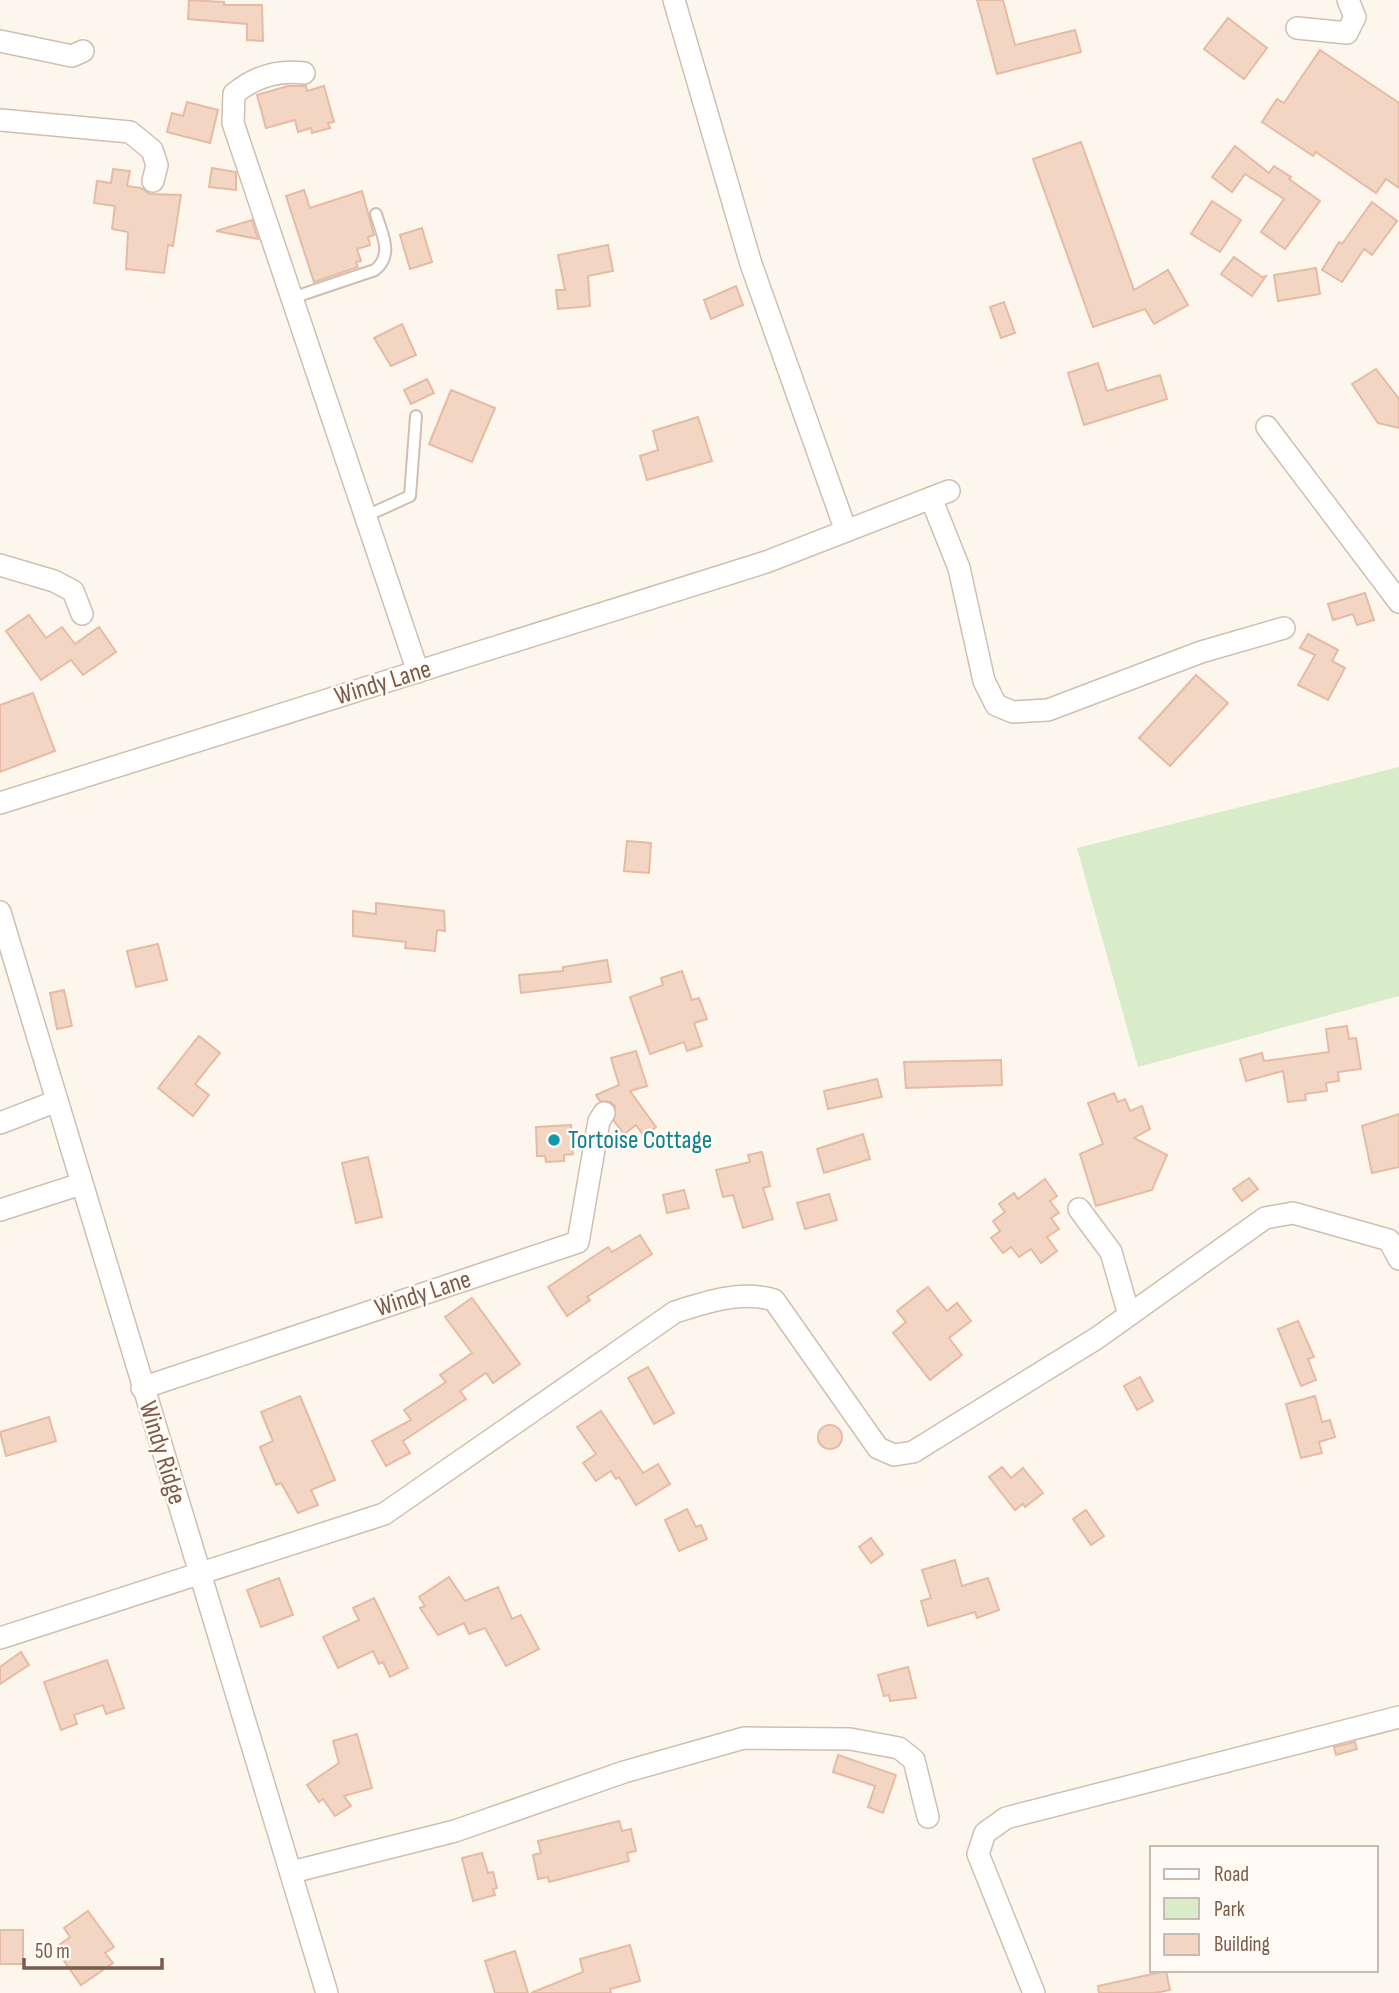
<svg xmlns="http://www.w3.org/2000/svg" width="1399" height="1993" viewBox="0 0 1399 1993" font-family="'Sofia Sans Condensed',sans-serif">
  <rect width="100%" height="100%" fill="#fdf6ec"/>
  <polygon fill="#d8ecc9" points="1399,767 1399,996 1138,1067 1077,848"/>
  <g fill="#f3d5c3" stroke="#e6bba3" stroke-width="2">
    <polygon points="189,0 224,2 224,5 262,5 263,41 247,40 247,24 188,19"/>
    <polygon points="977,0 1003,0 1015,45 1075,30 1081,52 997,74"/>
    <polygon points="1228,18 1267,48 1244,79 1204,49"/>
    <polygon points="1320,50 1399,103 1399,188 1386,179 1376,193 1316,152 1313,156 1262,122 1277,99 1284,103"/>
    <polygon points="288,86 306,86 307,91 324,86 334,122 328,123 330,128 312,133 311,128 298,132 295,120 266,128 257,95"/>
    <polygon points="187,102 218,110 210,143 167,132 172,113 183,116"/>
    <polygon points="1081,142 1134,290 1168,270 1188,305 1154,324 1145,309 1093,327 1033,159"/>
    <polygon points="1235,146 1269,173 1274,166 1291,177 1289,179 1320,201 1285,249 1261,232 1284,199 1245,174 1232,192 1212,177"/>
    <polygon points="212,168 236,172 236,190 209,187"/>
    <polygon points="113,169 130,171 127,186 141,188 150,194 181,195 173,246 168,245 164,273 126,269 128,232 112,229 115,206 94,203 97,181 111,183"/>
    <polygon points="304,190 310,208 362,191 374,235 368,237 370,245 357,249 361,261 356,262 358,267 314,282 286,196"/>
    <polygon points="1212,201 1241,220 1220,252 1191,234"/>
    <polygon points="1372,202 1397,221 1372,255 1364,249 1342,282 1322,270 1339,242 1342,244"/>
    <polygon points="252,220 258,239 216,231"/>
    <polygon points="422,228 432,262 410,269 400,235"/>
    <polygon points="608,245 613,271 588,276 590,306 558,309 556,290 565,290 558,255"/>
    <polygon points="1234,257 1262,277 1266,276 1252,296 1221,274"/>
    <polygon points="1316,268 1320,294 1278,301 1274,275"/>
    <polygon points="736,286 743,305 711,319 704,300"/>
    <polygon points="1004,302 1015,333 1001,338 990,307"/>
    <polygon points="402,324 416,355 391,366 374,338"/>
    <polygon points="1098,363 1107,391 1160,375 1167,399 1084,425 1068,373"/>
    <polygon points="1376,369 1399,399 1399,428 1378,423 1352,384"/>
    <polygon points="427,379 434,393 411,404 404,390"/>
    <polygon points="451,390 495,408 472,462 429,444"/>
    <polygon points="698,417 712,461 647,480 640,456 658,450 653,431"/>
    <polygon points="1365,593 1374,620 1357,625 1353,614 1333,620 1328,604"/>
    <polygon points="29,615 46,638 62,627 75,644 99,627 116,652 83,675 71,660 41,680 6,631"/>
    <polygon points="1308,634 1338,650 1332,661 1345,668 1328,700 1298,685 1315,655 1300,648"/>
    <polygon points="1196,675 1228,703 1170,766 1139,738"/>
    <polygon points="33,693 55,751 0,772 0,705"/>
    <polygon points="627,841 651,843 649,873 624,871"/>
    <polygon points="376,903 444,911 445,931 437,930 435,951 405,948 406,942 353,936 353,911 376,914"/>
    <polygon points="158,944 167,980 136,987 127,951"/>
    <polygon points="607,960 611,982 521,993 519,975 563,971 563,967"/>
    <polygon points="682,971 692,1000 699,998 707,1019 694,1023 702,1046 687,1051 684,1042 650,1054 630,997 663,985 661,978"/>
    <polygon points="64,990 72,1026 57,1029 50,993"/>
    <polygon points="1347,1026 1349,1039 1356,1038 1361,1069 1338,1072 1339,1081 1326,1083 1327,1091 1305,1094 1306,1100 1288,1102 1283,1071 1246,1081 1240,1059 1262,1053 1264,1061 1329,1052 1326,1029"/>
    <polygon points="199,1036 220,1053 195,1084 209,1095 193,1116 158,1088"/>
    <polygon points="636,1051 647,1086 630,1091 656,1127 644,1136 636,1125 624,1134 614,1121 615,1106 610,1102 600,1101 596,1095 619,1085 611,1058"/>
    <polygon points="1001,1060 1002,1085 906,1088 904,1062"/>
    <polygon points="877,1079 882,1097 828,1109 824,1091"/>
    <polygon points="1114,1093 1118,1102 1125,1099 1130,1111 1142,1106 1150,1129 1134,1138 1167,1155 1152,1190 1096,1206 1080,1154 1103,1144 1088,1103"/>
    <polygon points="1399,1114 1399,1167 1372,1173 1362,1126"/>
    <polygon points="571,1125 573,1154 564,1155 564,1161 546,1162 545,1156 537,1156 536,1127"/>
    <polygon points="863,1134 870,1159 824,1173 817,1149"/>
    <polygon points="762,1152 770,1186 763,1188 773,1219 743,1228 733,1195 723,1197 716,1170 750,1162 748,1155"/>
    <polygon points="368,1157 382,1217 356,1223 342,1163"/>
    <polygon points="1249,1178 1258,1189 1242,1201 1233,1189"/>
    <polygon points="1045,1179 1057,1196 1050,1201 1059,1213 1051,1218 1059,1229 1047,1237 1057,1251 1041,1263 1031,1249 1019,1257 1011,1247 1003,1253 991,1238 1000,1231 993,1221 1005,1212 999,1204 1014,1193 1018,1199"/>
    <polygon points="684,1190 689,1208 667,1213 663,1195"/>
    <polygon points="829,1194 837,1220 805,1229 797,1203"/>
    <polygon points="640,1235 652,1254 587,1297 590,1300 567,1316 548,1287 608,1247 612,1252"/>
    <polygon points="928,1287 947,1311 957,1303 971,1321 949,1338 962,1355 930,1380 893,1333 906,1322 897,1311"/>
    <polygon points="472,1298 520,1364 493,1383 486,1373 460,1391 466,1399 403,1441 410,1453 386,1466 372,1441 411,1420 404,1410 446,1382 440,1375 472,1353 445,1317"/>
    <polygon points="1298,1321 1314,1357 1308,1359 1316,1380 1301,1386 1278,1329"/>
    <polygon points="648,1367 674,1413 654,1424 628,1378"/>
    <polygon points="1140,1377 1153,1401 1137,1410 1124,1386"/>
    <polygon points="300,1396 335,1480 311,1490 318,1505 298,1513 281,1483 276,1485 260,1447 273,1441 261,1412"/>
    <polygon points="1315,1396 1322,1422 1330,1420 1335,1437 1319,1442 1322,1453 1301,1458 1286,1404"/>
    <polygon points="601,1411 643,1473 658,1464 670,1484 636,1505 619,1477 616,1479 611,1471 596,1481 583,1463 596,1454 577,1427"/>
    <polygon points="49,1417 56,1441 6,1456 0,1432"/>
    <circle cx="830" cy="1437" r="12"/>
    <polygon points="1002,1467 1011,1478 1023,1468 1043,1493 1025,1507 1023,1504 1015,1510 989,1477"/>
    <polygon points="687,1509 696,1527 701,1525 707,1539 679,1551 665,1520"/>
    <polygon points="1086,1510 1104,1536 1091,1545 1073,1519"/>
    <polygon points="871,1538 883,1554 871,1563 859,1547"/>
    <polygon points="955,1560 962,1586 988,1578 999,1610 977,1618 975,1612 928,1626 921,1601 931,1598 922,1570"/>
    <polygon points="449,1577 465,1601 498,1587 512,1619 521,1615 539,1649 506,1666 485,1628 469,1634 464,1623 438,1635 420,1608 425,1606 419,1597"/>
    <polygon points="279,1578 293,1615 261,1627 247,1590"/>
    <polygon points="374,1598 408,1668 390,1677 383,1662 379,1664 373,1651 338,1668 323,1637 359,1620 353,1608"/>
    <polygon points="21,1652 29,1665 0,1684 0,1667"/>
    <polygon points="107,1660 124,1708 106,1714 103,1705 74,1715 77,1724 61,1730 44,1682"/>
    <polygon points="908,1667 916,1698 890,1701 889,1695 884,1696 878,1675"/>
    <polygon points="357,1734 372,1788 344,1796 351,1806 335,1816 323,1799 319,1802 307,1785 339,1763 333,1741"/>
    <polygon points="1355,1742 1357,1749 1336,1755 1334,1747"/>
    <polygon points="838,1755 896,1775 883,1813 868,1807 875,1786 833,1772"/>
    <polygon points="619,1821 622,1831 631,1829 636,1851 627,1853 629,1861 549,1882 548,1877 538,1879 533,1855 541,1853 538,1841"/>
    <polygon points="482,1853 488,1873 493,1872 497,1888 493,1889 495,1895 473,1901 462,1858"/>
    <polygon points="88,1911 114,1947 105,1953 113,1963 81,1985 55,1948 70,1937 64,1928"/>
    <rect x="0" y="1930" width="23" height="34"/>
    <polygon points="630,1945 640,1981 610,1989 611,1993 531,1993 583,1972 580,1959"/>
    <polygon points="515,1951 528,1993 495,1993 485,1961"/>
    <polygon points="1166,1971 1170,1990 1155,1993 1099,1993 1098,1986"/>
  </g>
  <g fill="none" stroke-linecap="round" stroke-linejoin="round">
    <g stroke="#d1beb0" stroke-width="14">
      <g id="lane">
        <path d="M292,298L375,270C394,254 382,235 376,214"/>
        <polyline points="366,516 410,496 416,416"/>
      </g>
    </g>
    <g stroke="#d1beb0" stroke-width="24">
      <g id="street">
        <polyline points="674,0 751,264 846,531"/>
        <polyline points="1297,28 1347,33 1355,17 1348,0"/>
        <polyline points="0,41 72,56 83,51"/>
        <path d="M304,73C278,70 254,77 234,94L233,123L418,672"/>
        <polyline points="0,120 130,132 152,150 157,165 153,181"/>
        <polyline points="1267,427 1399,602"/>
        <polyline points="931,498 959,568 984,681 996,705 1013,712 1048,710 1201,652 1284,628"/>
        <polyline points="0,565 54,581 73,591 82,614"/>
        <polyline points="0,803 766,562 949,491"/>
        <polyline points="0,912 327,1993"/>
        <polyline points="0,1123 57,1101"/>
        <polyline points="1079,1209 1111,1252 1129,1315"/>
        <polyline points="0,1210 81,1184"/>
        <polyline points="142,1388 578,1242 599,1121 604,1113"/>
        <path d="M0,1638L384,1514L675,1312C706,1302 742,1290 774,1300L878,1448L894,1455L913,1452L1097,1338L1265,1218L1293,1213L1389,1240L1399,1259"/>
        <polyline points="292,1872 455,1831 624,1772 744,1738 850,1739 899,1748 914,1760 928,1817"/>
        <polyline points="1034,1993 978,1854 985,1833 1006,1818 1399,1717"/>
      </g>
    </g>
    <use href="#lane" stroke="#fff" stroke-width="10"/>
    <use href="#street" stroke="#fff" stroke-width="21"/>
  </g>
  <circle fill="#0f9aa8" stroke="#fffaf3" stroke-width="2.5" cx="554" cy="1140" r="7"/>
  <g text-anchor="middle" dominant-baseline="central" stroke-width="5" stroke-linejoin="round" paint-order="stroke">
    <g font-size="26" fill="#7a5c4d" stroke="#fffaf3">
      <text transform="translate(383 683) rotate(-17)">Windy Lane</text>
      <text transform="translate(423 1294) rotate(-18)">Windy Lane</text>
      <text transform="translate(162 1453) rotate(73)">Windy Ridge</text>
    </g>
    <g font-size="26" fill="#0d838f" stroke="#fffaf3" text-anchor="start">
      <text x="568" y="1140">Tortoise Cottage</text>
    </g>
  </g>
  <rect x="1150" y="1846" width="228" height="126" fill="#fffaf3" stroke="#cabbb1" stroke-width="2"/>
  <rect x="1164" y="1869" width="35" height="10" fill="#ffffff" stroke="#cabbb1" stroke-width="2"/>
  <text x="1214" y="1881" font-size="21" fill="#7a5c4d">Road</text>
  <rect x="1164" y="1898" width="35" height="21" fill="#d8ecc9" stroke="#cabbb1" stroke-width="2"/>
  <text x="1214" y="1916" font-size="21" fill="#7a5c4d">Park</text>
  <rect x="1164" y="1934" width="35" height="21" fill="#f3d5c3" stroke="#cabbb1" stroke-width="2"/>
  <text x="1214" y="1951" font-size="21" fill="#7a5c4d">Building</text>
  <path d="M24 1958v10h138v-10" fill="none" stroke="#7a5c4d" stroke-width="3.5"/>
  <text x="35" y="1958" font-size="21" fill="#7a5c4d" stroke="#fffaf3" stroke-width="5" paint-order="stroke">50 m</text>
</svg>
